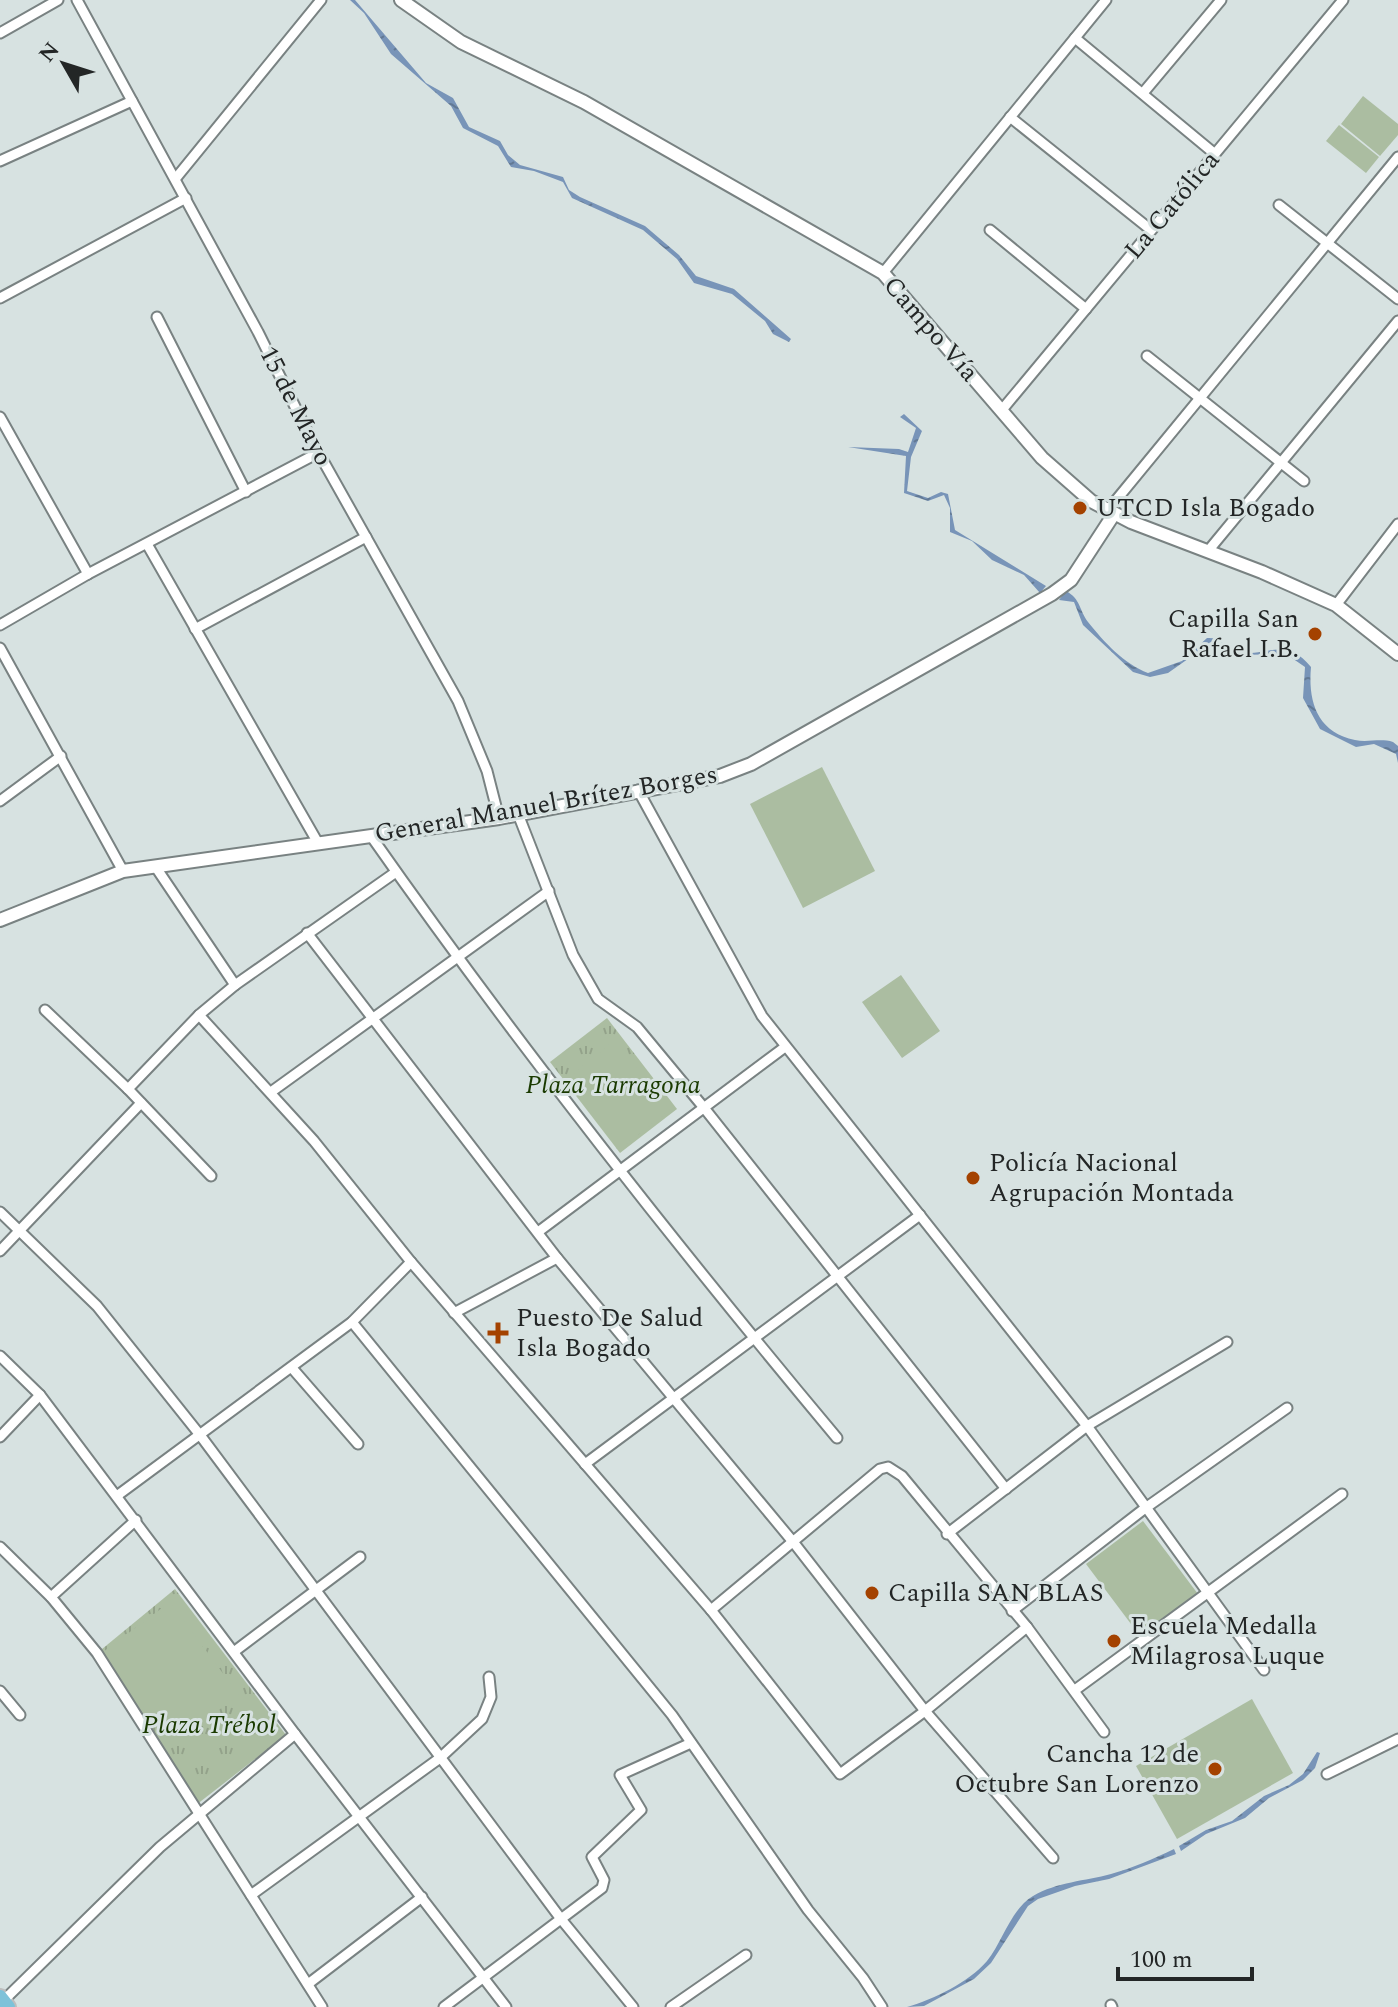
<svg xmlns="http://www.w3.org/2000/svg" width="1398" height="2007" viewBox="0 0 1398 2007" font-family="Spectral,serif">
  <defs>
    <pattern id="grass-tufts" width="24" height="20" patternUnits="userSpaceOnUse" patternTransform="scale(2)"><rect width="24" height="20" fill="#abbda1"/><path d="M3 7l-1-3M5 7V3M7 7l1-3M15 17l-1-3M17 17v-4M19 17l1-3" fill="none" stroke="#93a28a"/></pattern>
    <pattern id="water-ripples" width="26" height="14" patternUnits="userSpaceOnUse" patternTransform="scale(2)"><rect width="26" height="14" fill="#7894b8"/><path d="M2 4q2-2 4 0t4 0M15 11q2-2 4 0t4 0" fill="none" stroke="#627995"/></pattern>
  </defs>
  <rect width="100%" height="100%" fill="#d7e2e1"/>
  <g fill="url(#grass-tufts)">
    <polygon points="607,1018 677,1109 620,1153 550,1062"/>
    <polygon points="175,1589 286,1735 196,1805 96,1654"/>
  </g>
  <g fill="#abbda1">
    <polygon points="1363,96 1398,124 1398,135 1380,156 1341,124"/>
    <polygon points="1339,125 1379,157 1366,173 1326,141"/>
    <polygon points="822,767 875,871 803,908 750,804"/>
    <polygon points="901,975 940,1031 902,1058 862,1002"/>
    <polygon points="615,1040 670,1110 622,1147 568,1078"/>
    <polygon points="1143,1521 1198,1594 1140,1636 1086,1564"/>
    <polygon points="170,1602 239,1695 172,1745 103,1652"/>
    <polygon points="1252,1699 1293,1773 1177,1839 1136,1766"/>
  </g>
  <g fill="url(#water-ripples)">
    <polygon points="350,0 355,0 426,83 453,98 469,127 500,141 508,155 520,165 563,177 569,190 580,197 645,226 679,255 696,276 734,289 791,339 789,342 773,334 765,321 732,294 694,283 677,259 643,230 572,198 563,182 534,171 511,167 498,146 463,128 451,106 391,54 364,13"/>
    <polygon points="904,414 922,431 911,457 907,491 928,498 941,492 948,494 955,530 1046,586 1040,593 1024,575 992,560 972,541 950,532 950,508 944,495 928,501 904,493 906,456 848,447 899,449 908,452 916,428 900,417"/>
    <path d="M1066,591C1081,599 1079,610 1088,622C1104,642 1124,664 1148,673L1182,661L1207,638C1220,637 1224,646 1235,651C1262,661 1283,633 1311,667C1308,700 1316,732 1355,740C1367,743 1380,738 1393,742L1398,746V763L1396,754L1374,744L1356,747L1320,729L1303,698L1305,667L1286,654L1240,655L1212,642L1168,673L1150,677L1133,672L1083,625L1074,602L1059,600Z"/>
    <polygon points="1317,1752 1320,1753 1315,1768 1303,1780 1269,1798 1245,1818 1206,1834 1181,1851 1179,1846 1206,1830 1232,1821 1264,1796 1289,1785 1303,1774"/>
    <path d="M1174,1849L1176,1854L1109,1879L1075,1886L1038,1899L1028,1906L991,1963L974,1979L924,2006L907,2007C934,1999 968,1983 987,1961C1003,1941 1011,1909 1033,1896C1057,1882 1085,1881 1111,1874C1133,1868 1153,1859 1174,1849Z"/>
  </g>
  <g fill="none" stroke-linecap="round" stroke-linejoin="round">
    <g stroke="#798282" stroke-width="13">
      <g id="street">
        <polyline points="77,0 258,332 312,441 458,701 487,771 499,818"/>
        <polyline points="0,33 58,0"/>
        <polyline points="1075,38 1215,154"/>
        <polyline points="1143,93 1221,0"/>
        <polyline points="1010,117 1151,230"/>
        <polyline points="0,161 132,101"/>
        <polyline points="176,178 321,0"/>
        <polyline points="1279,205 1398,299"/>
        <polyline points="990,230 1086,309"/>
        <polyline points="883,273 1106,0"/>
        <polyline points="0,298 186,198"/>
        <polyline points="157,317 246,492"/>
        <polyline points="1147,356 1304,481"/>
        <polyline points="1001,411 1343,0"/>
        <polyline points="0,417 88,574"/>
        <polyline points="1108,510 1398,157"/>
        <polyline points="147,544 318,843"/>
        <polyline points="1208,551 1398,321"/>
        <polyline points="1336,605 1398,524"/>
        <polyline points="0,625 88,574 318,453"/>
        <polyline points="195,629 366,537"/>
        <polyline points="0,648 123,871"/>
        <polyline points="638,790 762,1016 1087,1426 1264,1670"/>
        <polyline points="0,801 61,756"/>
        <polyline points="518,814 573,955 598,999 637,1027 705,1109 1006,1489"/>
        <path d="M371,836C517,1044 674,1243 837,1438"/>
        <polyline points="155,866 235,985"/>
        <polyline points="307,933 557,1258 794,1543 925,1711 1053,1858"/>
        <polyline points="45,1010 128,1089 211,1176"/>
        <polyline points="199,1015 314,1141 411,1262 711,1610 840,1774 925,1711 1027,1627"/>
        <polyline points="128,1089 199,1015 235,985 396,872"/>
        <polyline points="271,1092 549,891"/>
        <polyline points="0,1212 97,1306 200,1435 561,1919 633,2007"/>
        <polyline points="538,1232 785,1047"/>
        <polyline points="0,1251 141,1103"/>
        <polyline points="454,1313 557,1258"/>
        <polyline points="352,1322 672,1715 808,1910 863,1978 882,2007"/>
        <polyline points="0,1356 40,1395 295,1734 506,2007"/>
        <polyline points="292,1368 358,1444"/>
        <polyline points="0,1437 40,1395"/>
        <polyline points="585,1464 920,1215"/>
        <polyline points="118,1495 352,1322 411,1262"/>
        <polyline points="947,1534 1087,1426 1227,1342"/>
        <polyline points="0,1547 51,1597 97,1653 322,2007"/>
        <polyline points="51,1597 136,1520"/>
        <polyline points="711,1610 880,1469 888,1467 902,1476 1027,1627 1104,1732"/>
        <polyline points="1012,1611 1144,1509 1287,1408"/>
        <polyline points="235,1651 360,1557"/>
        <polyline points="1075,1690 1342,1494"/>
        <polyline points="0,1691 20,1715"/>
        <polyline points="1327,1774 1398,1739"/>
        <polyline points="251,1895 440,1758 482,1719 491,1697 489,1677"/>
        <polyline points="308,1984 422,1897"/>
        <polyline points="0,2004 160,1847 295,1734"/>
        <polyline points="1111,2005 1112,2007"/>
        <polyline points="444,2007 602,1888 604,1880 592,1857 641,1810 620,1775 691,1743"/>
        <polyline points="671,2007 746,1955"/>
      </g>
    </g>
    <g stroke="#798282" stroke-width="16">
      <g id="secondary">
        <polyline points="401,0 461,42 584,102 883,273 1042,458 1091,501 1131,522 1262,572 1336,605 1398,654"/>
        <polyline points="0,920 123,871 499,818 720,776 751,764 1052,594 1071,580 1114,514"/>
      </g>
    </g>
    <g stroke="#bdbebe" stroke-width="18">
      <polyline id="primary" points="0,1997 8,2007"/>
    </g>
    <use href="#street" stroke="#fff" stroke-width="9"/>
    <use href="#secondary" stroke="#fff" stroke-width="12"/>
    <use href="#primary" stroke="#7ec2d9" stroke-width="14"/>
  </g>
  <g fill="#a44200" stroke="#d7e2e1" stroke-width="3">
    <circle cx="1080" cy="508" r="8"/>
    <circle cx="1315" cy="634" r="8"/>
    <circle cx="973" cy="1178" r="8"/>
    <path d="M494 1321h8v8h8v8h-8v8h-8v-8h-8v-8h8z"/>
    <circle cx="872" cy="1593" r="8"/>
    <circle cx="1114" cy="1641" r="8"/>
    <circle cx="1215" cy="1769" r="8"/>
  </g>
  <g text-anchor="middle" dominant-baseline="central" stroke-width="6" stroke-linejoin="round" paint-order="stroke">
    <g font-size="26" fill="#232626" stroke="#d7e2e1">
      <text transform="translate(1172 205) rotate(-50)">La Católica</text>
      <text transform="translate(931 329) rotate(49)">Campo Vía</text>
      <text transform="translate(296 406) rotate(63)">15 de Mayo</text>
      <text transform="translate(546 804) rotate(-10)">General Manuel Brítez Borges</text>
    </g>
    <g font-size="26" fill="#232626" stroke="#d7e2e1" text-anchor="start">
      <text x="1096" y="508">UTCD Isla Bogado</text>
      <text x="1299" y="619" text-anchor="end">Capilla San<tspan x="1299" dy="30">Rafael I.B.</tspan></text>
      <text x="989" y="1163">Policía Nacional<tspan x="989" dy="30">Agrupación Montada</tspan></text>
      <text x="516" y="1318">Puesto De Salud<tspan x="516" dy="30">Isla Bogado</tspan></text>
      <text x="888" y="1593">Capilla SAN BLAS</text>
      <text x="1130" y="1626">Escuela Medalla<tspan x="1130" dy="30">Milagrosa Luque</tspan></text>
      <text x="1199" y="1754" text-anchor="end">Cancha 12 de<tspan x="1199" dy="30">Octubre San Lorenzo</tspan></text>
    </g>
    <g font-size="26" font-style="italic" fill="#1a3a00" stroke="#d7e2e1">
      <text x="613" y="1085">Plaza Tarragona</text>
      <text x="209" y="1725">Plaza Trébol</text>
    </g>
  </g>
  <g transform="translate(64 64) rotate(309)" stroke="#d7e2e1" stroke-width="6" paint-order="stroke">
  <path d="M0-6L14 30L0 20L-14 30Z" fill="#232626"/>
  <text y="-12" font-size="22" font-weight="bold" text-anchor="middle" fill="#232626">N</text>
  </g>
  <path d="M1118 1967v12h134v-12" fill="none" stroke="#232626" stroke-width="4"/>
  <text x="1130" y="1967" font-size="24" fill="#232626" stroke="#d7e2e1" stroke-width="6" paint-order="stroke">100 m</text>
</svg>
